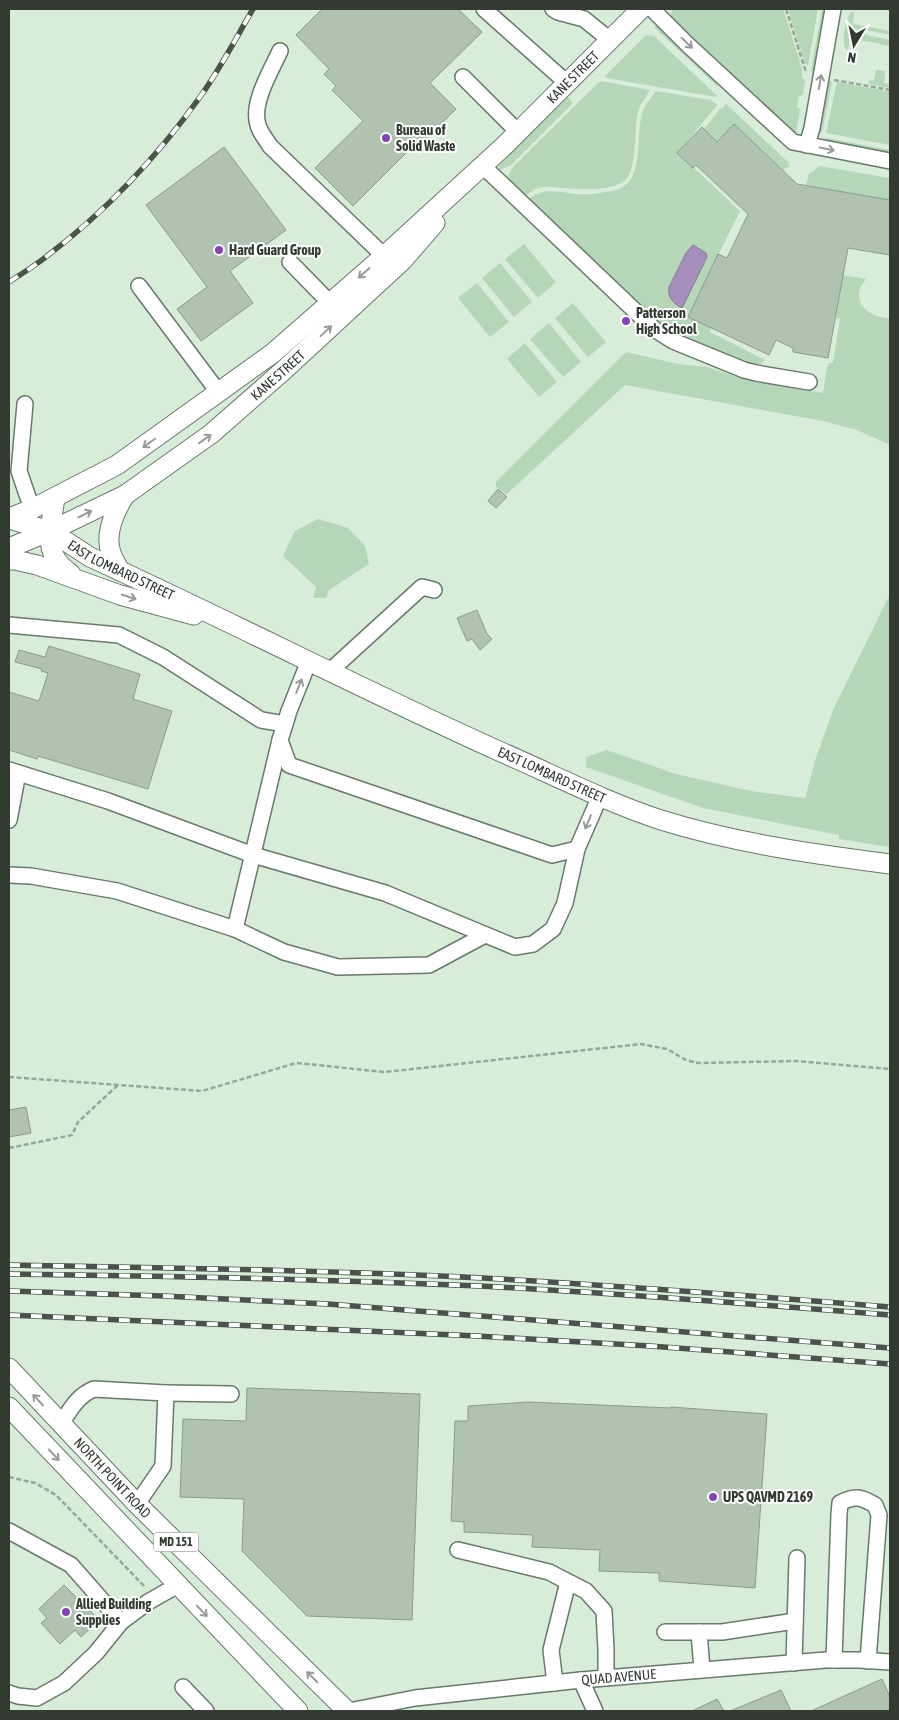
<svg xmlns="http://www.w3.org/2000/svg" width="899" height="1720" viewBox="0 0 899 1720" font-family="'Asap Condensed',sans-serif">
  <rect width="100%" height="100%" fill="#d8edd9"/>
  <g fill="#b5d6b7">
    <polygon points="673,9 783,9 802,68 802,78 805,80 803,95 799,96 797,108 800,109 796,133 793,132 669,17"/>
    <polygon points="788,9 818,9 808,65 805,64"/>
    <polygon points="822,9 825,9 814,74 811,71"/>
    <path d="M852,11L854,13L853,24L890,31V35L866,30V35L890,40V46L850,38L848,49L846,50C841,40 845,19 852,11Z"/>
    <polygon points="656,25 662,26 717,78 718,87 655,28"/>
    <polygon points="646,35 654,36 717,96 716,97 606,78 605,76"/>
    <polygon points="876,70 885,71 884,83 890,84 890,88 868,84 869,80 874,81"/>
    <polygon points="825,80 831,81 832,83 822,132 820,133 815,132"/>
    <path d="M600,81L650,90L640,106L637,115C635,132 636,156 630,173C620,198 563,186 542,187L535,189L525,196L507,179L512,168Z"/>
    <polygon points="837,82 890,92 890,145 826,133"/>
    <path d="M656,91L711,100L717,105L678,153L740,211L688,316L711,328L710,332L765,360L761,364H754L684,337L663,326L529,199C547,183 571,197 593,194C602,192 614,192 623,187C643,175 636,134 642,114C644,105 651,98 656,91Z"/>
    <polygon points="568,97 573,103 510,166 499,170 499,166 505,159"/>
    <polygon points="726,104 789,163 790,167 785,168 784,171 734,124 717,142 704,129 721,108 722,109"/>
    <polygon points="827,138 890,150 890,154 824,142"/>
    <polygon points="820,166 890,178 890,200 806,185 809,174"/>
    <polygon points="524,244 556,282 538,298 505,259"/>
    <polygon points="500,263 532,302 514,317 482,278"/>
    <path d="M843,275L866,279C848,300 868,318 890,318V445L857,430L823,421L625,385L507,494L496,487V482L626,352L678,364L707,367L749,381L823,393L827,367L829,363H833L840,319L836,318Z"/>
    <polygon points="477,283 509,322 490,337 458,298"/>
    <polygon points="573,303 606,342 588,357 555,318"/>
    <polygon points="549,323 581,362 563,377 530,339"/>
    <polygon points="525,343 557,382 539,397 507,359"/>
    <polygon points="318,519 348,528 365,546 369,564 329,590 326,598 313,598 316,587 283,556 295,531"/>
    <polygon points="890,594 890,847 839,839 839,835 703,808 586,767 586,757 607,750 676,774 751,791 805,798 816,758 833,710"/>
  </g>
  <path fill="#a68fbd" stroke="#837693" d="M693,245L706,253L707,257L682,308C674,304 667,297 669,287L686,253Z"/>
  <g fill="#afc3b0" stroke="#899c8a">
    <polygon points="322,9 458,9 482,32 430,83 456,109 412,152 410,149 353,206 315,168 363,121 332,90 336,86 324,74 329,69 296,35"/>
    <polygon points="734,124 797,184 890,200 890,255 848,248 828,358 793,352 793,348 776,340 769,355 688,317 718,254 727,258 748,214 696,165 693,168 677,153 702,127 717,142"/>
    <polygon points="224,147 286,230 230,271 253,303 201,341 177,309 207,287 146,205"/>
    <polygon points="498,489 507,497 496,508 488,501"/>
    <polygon points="477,610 487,634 492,639 480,650 472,639 467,641 457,618"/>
    <polygon points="49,646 140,674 133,699 172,711 148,789 38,756 37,759 9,750 9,692 39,701 48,673 41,671 42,669 15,662 19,650 45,657"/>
    <polygon points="26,1107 31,1133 9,1137 9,1110"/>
    <polygon points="247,1388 420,1394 412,1620 307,1616 242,1551 244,1499 180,1497 183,1419 246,1421"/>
    <polygon points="528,1402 671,1408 671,1407 767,1414 755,1588 659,1581 659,1573 599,1571 600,1550 532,1547 533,1535 464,1532 464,1522 451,1521 455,1421 468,1421 468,1406"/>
    <polygon points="64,1585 94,1615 89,1619 94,1625 81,1637 75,1630 60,1644 41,1623 47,1618 39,1609"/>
    <polygon points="882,1679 890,1697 890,1711 811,1711"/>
    <polygon points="781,1690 791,1711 730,1711"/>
    <polygon points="717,1699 724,1711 692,1711"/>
  </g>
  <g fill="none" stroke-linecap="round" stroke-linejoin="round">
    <g stroke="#687a69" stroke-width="18">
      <g id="minor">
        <polyline points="484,9 567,83"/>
        <polyline points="553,9 558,12 584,19 610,40"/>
        <polyline points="652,9 687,44 793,142 890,161"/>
        <path d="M280,51C271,71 251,103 258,125C260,133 266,139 270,146L384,256"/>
        <polyline points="463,77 518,132"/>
        <polyline points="807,145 812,128 833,9"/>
        <polyline points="485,168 654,329 673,341 744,370 756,373 809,382"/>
        <polyline points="290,262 330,303"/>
        <polyline points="139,286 219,393"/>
        <polyline points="25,404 19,471 32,509"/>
        <polyline points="9,625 119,635 163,657 261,720 285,724"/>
        <polyline points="309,661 289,711 280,740 289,765 552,855 577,849"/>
        <polyline points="330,671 422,587 434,590"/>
        <polyline points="280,740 235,929 284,952 338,967 429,965 485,935"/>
        <polyline points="9,770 108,801 253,855 385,893 515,947 533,944 553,929 565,903 577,849 600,796"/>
        <polyline points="9,820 18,773"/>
        <polyline points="9,875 31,876 117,891 235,929"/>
        <polyline points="166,1393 231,1394"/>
        <path d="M61,1424C70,1410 78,1395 94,1389L166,1393L163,1466L137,1504"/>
        <polyline points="9,1531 71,1565 121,1622 148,1602 178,1585"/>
        <polyline points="458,1550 549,1572 586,1591 604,1611 606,1650 606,1678"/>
        <polyline points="665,1632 722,1632 795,1621"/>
        <polyline points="699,1632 702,1670"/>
        <path d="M834,1660L839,1514L840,1503C855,1495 861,1497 875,1505L879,1515L868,1661"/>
        <polyline points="794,1663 797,1558"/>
        <polyline points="581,1680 595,1711"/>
        <polyline points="555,1683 551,1650 568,1582"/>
        <polyline points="183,1687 206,1711"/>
        <polyline points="9,1693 18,1696 37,1698 64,1683 96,1653 121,1622"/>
        <path id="s1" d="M349,1711L415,1698L581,1680L826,1660H859L890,1662"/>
      </g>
    </g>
    <g stroke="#687a69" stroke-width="21">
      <g id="major">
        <path d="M55,498C51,526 41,555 70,573"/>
        <path id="s2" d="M9,518L32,509L117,465L273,353L384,256L504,146L641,9"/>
        <path id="s3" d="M9,519L50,531L90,557C228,620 363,690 501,752C554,775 606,802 661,820C735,843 813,854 890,864"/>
        <path id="s4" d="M9,548L50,531L125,495L211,434L284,370L403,260L435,223"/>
        <polyline points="9,560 15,560 37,565 120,595 194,615"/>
        <path d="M120,571C117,565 113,559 111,553C104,533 115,511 125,495"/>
        <path id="s5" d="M9,1368L137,1504L347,1711"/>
        <polyline points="9,1407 298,1711"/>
      </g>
    </g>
    <g stroke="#96a697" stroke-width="2.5" stroke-dasharray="5 2.5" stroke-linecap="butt">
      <polyline points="786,9 806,72"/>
      <polyline points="834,80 890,90"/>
      <polyline points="9,1077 202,1091 296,1063 385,1072 641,1044 667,1049 686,1060 698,1063 796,1061 890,1069"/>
      <polyline points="9,1148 72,1135 78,1122 118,1085"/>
      <polyline points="9,1477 35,1483 56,1495 146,1588"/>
    </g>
    <use href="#minor" stroke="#fff" stroke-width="15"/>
    <use href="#major" stroke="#fff" stroke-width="19"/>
    <g stroke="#495349" stroke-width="5.5">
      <g id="rail">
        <path d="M9,282C21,274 35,266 47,256C105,212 157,157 200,97C220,69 236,38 253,9"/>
        <path d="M9,1265C167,1268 325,1270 483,1278C619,1286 755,1296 890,1307"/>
        <path d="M9,1274C166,1276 322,1279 479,1286C616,1293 753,1304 890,1315"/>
        <polyline points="9,1291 163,1296 328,1304 890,1348"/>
        <polyline points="9,1315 477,1336 650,1346 890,1364"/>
      </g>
    </g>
    <use href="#rail" stroke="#fff" stroke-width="4" stroke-dasharray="11" stroke-linecap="butt"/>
  </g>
  <defs><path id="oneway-shaft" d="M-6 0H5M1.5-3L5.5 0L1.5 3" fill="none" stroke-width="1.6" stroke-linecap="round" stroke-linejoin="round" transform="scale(1.25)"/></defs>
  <g stroke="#989c98">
    <use href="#oneway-shaft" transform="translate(687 43) rotate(44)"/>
    <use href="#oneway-shaft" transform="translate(820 82) rotate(-80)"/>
    <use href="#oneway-shaft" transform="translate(827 149) rotate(11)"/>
    <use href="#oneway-shaft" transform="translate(364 273) rotate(139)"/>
    <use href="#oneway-shaft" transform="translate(326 331) rotate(-43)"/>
    <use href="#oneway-shaft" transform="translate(205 439) rotate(-35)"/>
    <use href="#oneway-shaft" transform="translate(149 443) rotate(145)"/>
    <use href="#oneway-shaft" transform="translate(85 514) rotate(-26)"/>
    <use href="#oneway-shaft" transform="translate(129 597) rotate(17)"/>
    <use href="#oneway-shaft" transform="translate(299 686) rotate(-68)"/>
    <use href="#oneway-shaft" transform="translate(588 822) rotate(113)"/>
    <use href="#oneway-shaft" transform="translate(38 1400) rotate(-133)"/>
    <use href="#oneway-shaft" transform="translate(54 1455) rotate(47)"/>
    <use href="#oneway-shaft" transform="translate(202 1611) rotate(46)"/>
    <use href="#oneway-shaft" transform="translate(312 1677) rotate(-135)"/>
  </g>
  <g fill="#8543b8" stroke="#fff" stroke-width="2">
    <circle cx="386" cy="138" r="5"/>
    <circle cx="219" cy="250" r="5"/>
    <circle cx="626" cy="321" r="5"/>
    <circle cx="713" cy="1497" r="5"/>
    <circle cx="66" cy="1612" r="5"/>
  </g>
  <g text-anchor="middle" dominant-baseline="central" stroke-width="4" stroke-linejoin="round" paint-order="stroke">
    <rect fill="#fff" stroke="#707570" stroke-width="1" x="153.5" y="1532.5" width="45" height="19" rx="4"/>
    <g font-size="12" font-weight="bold" fill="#323a32">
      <text x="176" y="1542">MD 151</text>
    </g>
    <g font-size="14" fill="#323a32" stroke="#fff">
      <text stroke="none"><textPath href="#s2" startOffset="720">KANE STREET</textPath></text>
      <text stroke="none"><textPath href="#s4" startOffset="322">KANE STREET</textPath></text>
      <text stroke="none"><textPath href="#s3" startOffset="124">EAST LOMBARD STREET</textPath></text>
      <text stroke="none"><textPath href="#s3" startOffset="601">EAST LOMBARD STREET</textPath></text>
      <text stroke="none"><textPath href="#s5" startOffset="151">NORTH POINT ROAD</textPath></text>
      <text stroke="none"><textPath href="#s1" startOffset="272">QUAD AVENUE</textPath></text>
    </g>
    <g font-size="14" font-weight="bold" fill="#323a32" stroke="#fff" text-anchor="start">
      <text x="396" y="130">Bureau of<tspan x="396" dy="16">Solid Waste</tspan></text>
      <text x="229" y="250">Hard Guard Group</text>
      <text x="636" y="313">Patterson<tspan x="636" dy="16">High School</tspan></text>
      <text x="723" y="1497">UPS QAVMD 2169</text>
      <text x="76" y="1604">Allied Building<tspan x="76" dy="16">Supplies</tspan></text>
    </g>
  </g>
  <rect width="899" height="1720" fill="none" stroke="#323a32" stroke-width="20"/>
  <g transform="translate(854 45) rotate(190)" stroke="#ffffff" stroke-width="4" paint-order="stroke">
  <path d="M0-4L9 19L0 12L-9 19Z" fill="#323a32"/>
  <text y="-8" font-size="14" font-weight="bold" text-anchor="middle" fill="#323a32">N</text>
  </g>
</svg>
